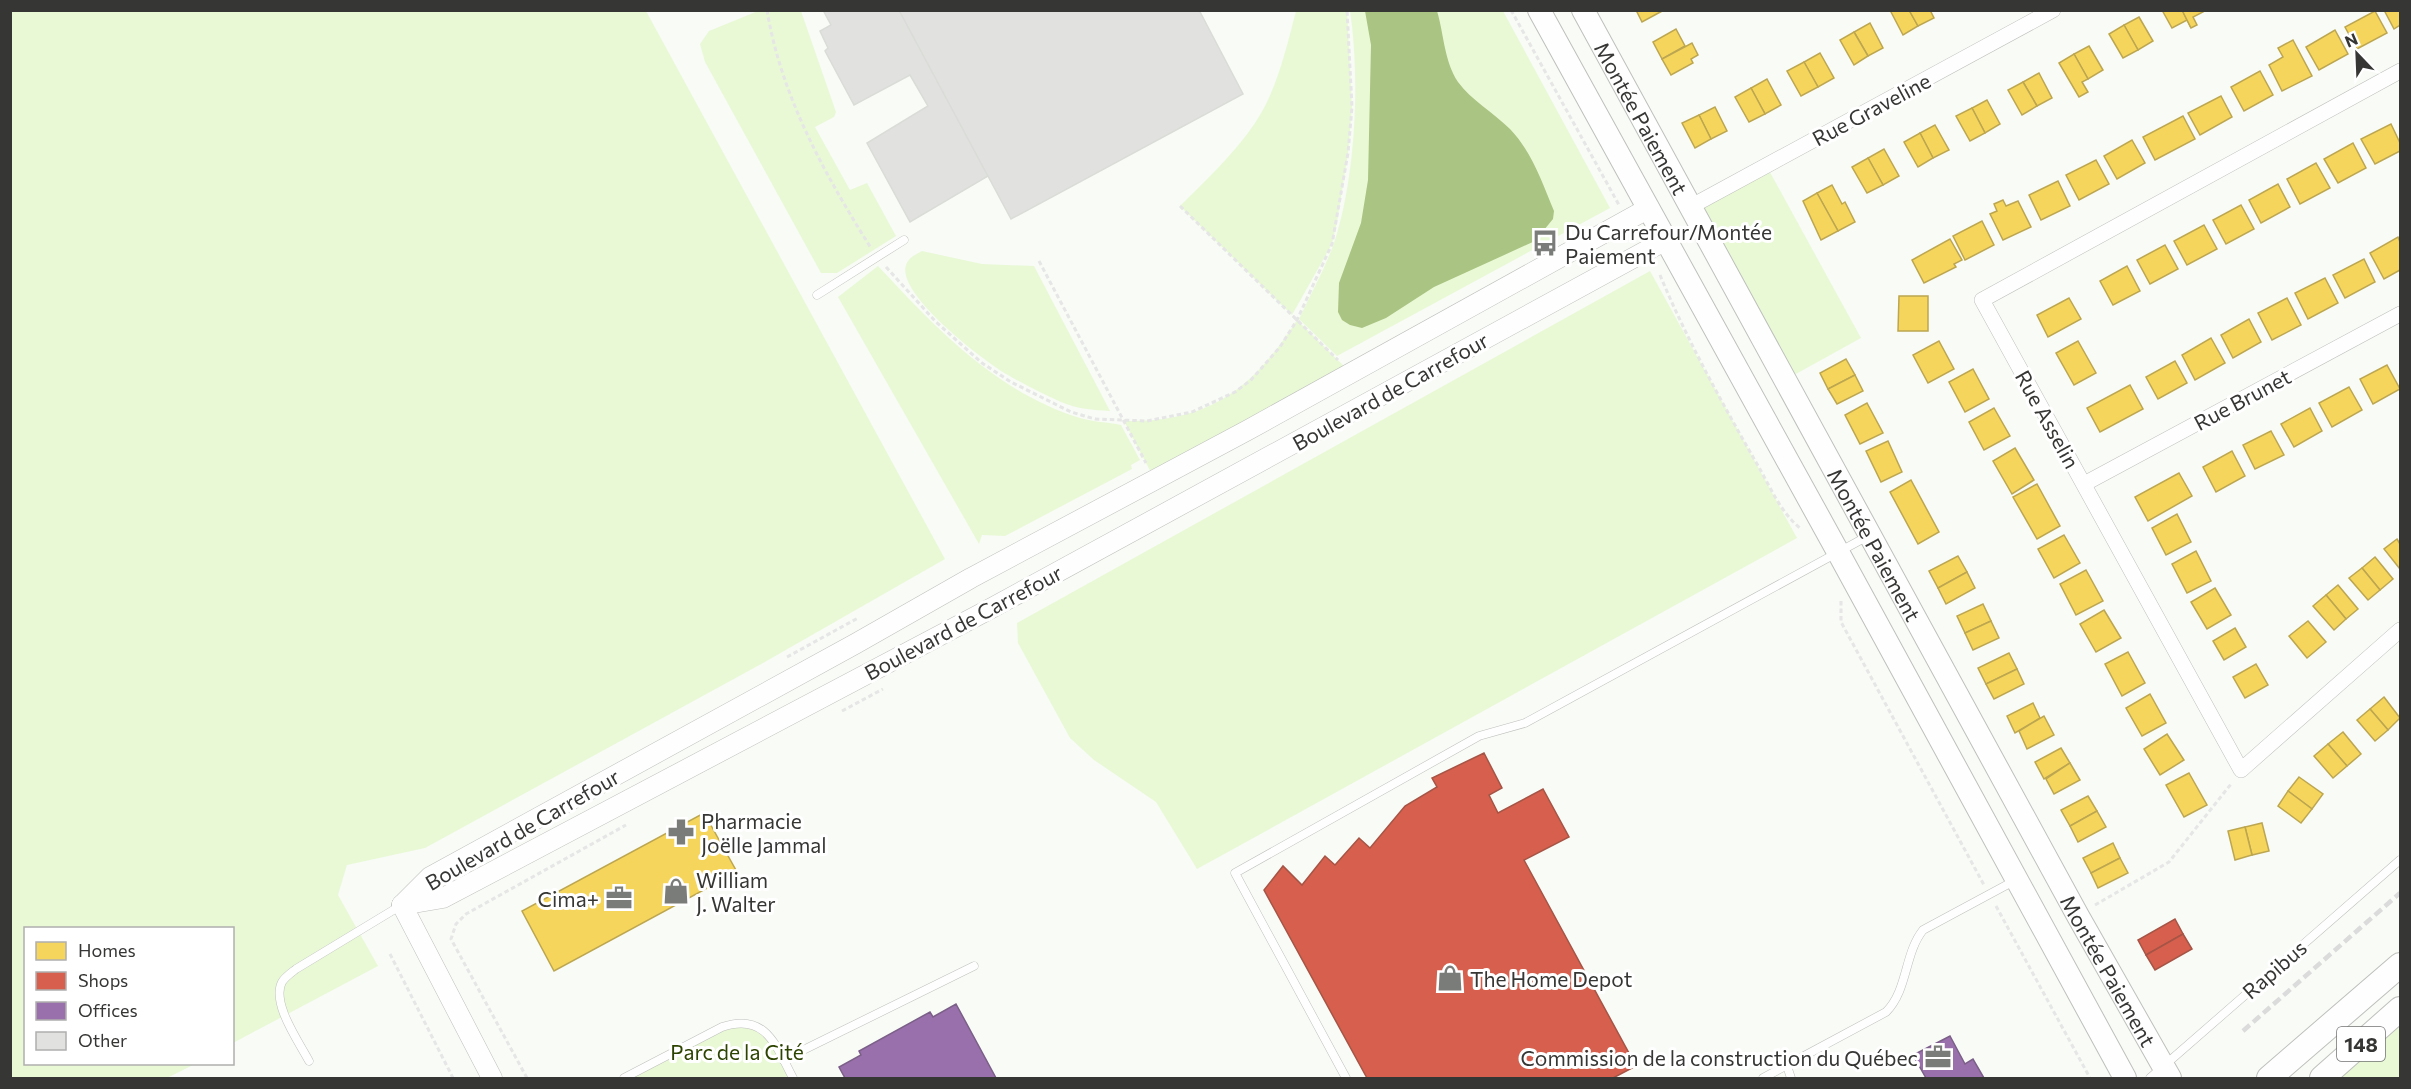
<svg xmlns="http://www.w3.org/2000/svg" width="2411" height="1089" viewBox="0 0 2411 1089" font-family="Commissioner,sans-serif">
  <rect width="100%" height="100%" fill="#f8fbf6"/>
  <g fill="#e9f9d6">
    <polygon points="10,11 646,11 945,559 763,663 425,848 347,865 338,895 378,966 233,1043 232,928 26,928 26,1064 195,1064 167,1078 11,1078"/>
    <polygon points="758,11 801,11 836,112 834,117 815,127 850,190 867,183 896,236 837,273 821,273 705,62 700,44 709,31"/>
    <path d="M1296,11H1347L1352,107L1348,153L1337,222L1332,244L1292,315L1180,206C1206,180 1234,154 1255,123C1277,90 1286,49 1296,11Z"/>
    <path d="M1350,11H1503L1610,208L1337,356L1299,319C1311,293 1326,267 1335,240C1356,174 1360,78 1350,11Z"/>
    <polygon points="1766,165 1861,338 1785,380 1690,207"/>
    <path d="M922,251L982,264L1034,266L1110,411C1093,410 1077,409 1061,402C1043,394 1025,385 1008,375C985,362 896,294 906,265C909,257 915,255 922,251Z"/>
    <path d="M878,266C936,328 996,392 1080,418C1093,422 1108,422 1121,425L1140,460L1131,465L1132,469L1005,536L982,535L979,544L838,297Z"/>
    <polygon points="1650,271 1797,538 1197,869 1156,802 1094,760 1070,738 1018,643 1017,623"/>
    <path d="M1297,320L1351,373L1155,480L1124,421C1209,423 1253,389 1297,320Z"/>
    <polygon points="2400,1009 2400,1078 2325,1078"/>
    <polygon points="722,1027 762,1028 793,1078 623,1078"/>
  </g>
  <path fill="#aac483" d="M1365,11H1437C1444,34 1444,61 1458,82C1471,100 1494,113 1510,129C1532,152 1542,182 1554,211L1553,219L1535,241L1434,287L1386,318L1362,328L1350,325L1342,320L1338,312L1339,283L1361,223L1368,180L1371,45Z"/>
  <g fill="#f6d55c" stroke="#bca650" stroke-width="1.5">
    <polygon points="1636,10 1664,10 1642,22"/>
    <polygon points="1890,10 1909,10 1918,26 1903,35"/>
    <polygon points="1909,10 1930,10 1934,18 1918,26"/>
    <polygon points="2162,10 2182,10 2191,28 2187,20 2172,28"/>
    <polygon points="2182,10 2202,10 2203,12 2193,17 2197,25 2191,28"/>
    <polygon points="2384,10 2400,10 2400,25 2394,29"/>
    <polygon points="2375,11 2387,33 2357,49 2345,27"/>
    <polygon points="2139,17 2153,41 2138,50 2124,25"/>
    <polygon points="1870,23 1883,48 1868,56 1854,32"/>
    <polygon points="2124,25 2138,50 2123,58 2109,34"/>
    <polygon points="1676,29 1685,46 1662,59 1653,42"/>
    <polygon points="2335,30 2348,54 2319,70 2306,47"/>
    <polygon points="1854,32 1868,56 1854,65 1840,40"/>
    <polygon points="2293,40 2312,76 2282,91 2269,65 2283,57 2278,48"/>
    <polygon points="1692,43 1698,55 1691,59 1693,63 1671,75 1662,59"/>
    <polygon points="2089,46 2103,70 2088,79 2074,54"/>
    <polygon points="1820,53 1834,78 1818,87 1804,62"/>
    <polygon points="2074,54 2088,79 2082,82 2088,92 2079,97 2059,63"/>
    <polygon points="1804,62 1818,87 1801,96 1787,71"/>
    <polygon points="2260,71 2273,95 2244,111 2231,87"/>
    <polygon points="2039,73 2052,98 2037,106 2023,82"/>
    <polygon points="1767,79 1781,105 1765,114 1751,88"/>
    <polygon points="2023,82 2037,106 2022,115 2008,90"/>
    <polygon points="1751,88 1765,114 1749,122 1735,97"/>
    <polygon points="2221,96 2232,117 2200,135 2188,113"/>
    <polygon points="1987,100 2000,124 1985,133 1972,108"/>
    <polygon points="1715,107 1727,131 1711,139 1699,115"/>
    <polygon points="1972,108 1985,133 1970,141 1956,116"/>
    <polygon points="1699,115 1711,139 1695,148 1682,123"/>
    <polygon points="2183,116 2195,139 2155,160 2143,137"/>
    <polygon points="2391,124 2400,143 2400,151 2375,164 2361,139"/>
    <polygon points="1935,125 1949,150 1933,158 1920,133"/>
    <polygon points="1920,133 1933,158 1918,167 1904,142"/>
    <polygon points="2132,140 2145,163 2117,179 2104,156"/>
    <polygon points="2353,143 2366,168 2338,183 2324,159"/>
    <polygon points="1884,149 1899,176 1883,185 1868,158"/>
    <polygon points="1868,158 1883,185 1867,193 1852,167"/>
    <polygon points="2096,160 2109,184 2079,200 2066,175"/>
    <polygon points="2316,163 2330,188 2300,204 2287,179"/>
    <polygon points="2058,181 2070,206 2041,220 2029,195"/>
    <polygon points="2278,184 2290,207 2261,223 2249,200"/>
    <polygon points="1832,185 1842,204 1845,202 1855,222 1838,231 1817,193"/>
    <polygon points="1817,193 1838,231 1821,240 1803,201"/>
    <polygon points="2003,200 2006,206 2018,201 2031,227 2003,240 1990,214 1997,211 1994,204"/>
    <polygon points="2241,205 2254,229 2226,244 2213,220"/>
    <polygon points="1982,221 1994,245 1965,260 1953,236"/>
    <polygon points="2204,225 2217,249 2187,265 2174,241"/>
    <polygon points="2398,237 2400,242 2400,270 2384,279 2370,253"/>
    <polygon points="1950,239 1962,260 1954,264 1956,267 1924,283 1912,260"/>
    <polygon points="2165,245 2178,269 2150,284 2137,260"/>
    <polygon points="2364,259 2375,282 2345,298 2333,275"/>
    <polygon points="2127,266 2140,291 2113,305 2100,281"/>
    <polygon points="2325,278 2338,303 2308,319 2295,293"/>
    <polygon points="1899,296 1928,296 1928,331 1898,331"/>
    <polygon points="2069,298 2081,319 2048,337 2037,315"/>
    <polygon points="2287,298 2301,325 2272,340 2258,313"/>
    <polygon points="2249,319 2261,342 2233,358 2221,335"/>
    <polygon points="2211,338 2225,363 2195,380 2182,355"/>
    <polygon points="1939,341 1954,369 1928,383 1913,355"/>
    <polygon points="2078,341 2096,373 2074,385 2056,353"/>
    <polygon points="1846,359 1855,375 1828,389 1820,373"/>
    <polygon points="2175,361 2187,383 2158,399 2146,377"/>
    <polygon points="2387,365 2400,389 2373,404 2360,379"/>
    <polygon points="1973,369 1989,399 1965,412 1949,382"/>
    <polygon points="1855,375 1863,391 1837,404 1828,389"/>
    <polygon points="2130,385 2143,409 2100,432 2087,408"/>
    <polygon points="2349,387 2362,410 2332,427 2319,403"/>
    <polygon points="1867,403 1883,433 1860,444 1845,415"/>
    <polygon points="1994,408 2010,436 1984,450 1969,422"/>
    <polygon points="2310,408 2322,431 2294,447 2281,424"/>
    <polygon points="2271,431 2284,455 2255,469 2243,445"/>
    <polygon points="1888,441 1902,472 1881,482 1866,451"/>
    <polygon points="2015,448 2034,480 2012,494 1993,461"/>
    <polygon points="2232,451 2245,476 2216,492 2203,467"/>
    <polygon points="2179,473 2192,496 2148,521 2135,497"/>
    <polygon points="1911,480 1939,532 1918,544 1890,492"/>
    <polygon points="2037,484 2060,526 2037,539 2013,497"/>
    <polygon points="2177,514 2191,542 2166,555 2152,528"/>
    <polygon points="2064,535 2080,563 2054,578 2038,549"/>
    <polygon points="2397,539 2400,544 2400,569 2384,549"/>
    <polygon points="2196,551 2211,581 2187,593 2172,564"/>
    <polygon points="1958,556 1967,572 1938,588 1929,571"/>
    <polygon points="2375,557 2393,579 2380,590 2362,568"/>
    <polygon points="2362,568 2380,590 2368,600 2349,578"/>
    <polygon points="2086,570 2103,601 2076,615 2060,584"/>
    <polygon points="1967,572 1975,588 1946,604 1938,588"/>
    <polygon points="2338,585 2358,609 2346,619 2326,595"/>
    <polygon points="2215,588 2231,615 2207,629 2191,602"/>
    <polygon points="2326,595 2346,619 2334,630 2313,606"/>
    <polygon points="1983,604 1991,621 1965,633 1957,616"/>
    <polygon points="2104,610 2121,638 2096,652 2080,624"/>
    <polygon points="1991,621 1999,638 1973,650 1965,633"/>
    <polygon points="2308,621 2326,642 2307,658 2289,636"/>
    <polygon points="2235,628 2246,647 2224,660 2213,641"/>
    <polygon points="2128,652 2145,683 2122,696 2105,664"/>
    <polygon points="2009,653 2017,669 1986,684 1978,668"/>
    <polygon points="2256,664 2268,685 2245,698 2233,677"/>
    <polygon points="2017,669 2024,684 1994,699 1986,684"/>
    <polygon points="2150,694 2166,723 2142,736 2126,708"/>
    <polygon points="2384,697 2400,718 2388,730 2370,709"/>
    <polygon points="2033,703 2040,718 2015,733 2007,716"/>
    <polygon points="2370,709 2388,730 2375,741 2357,720"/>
    <polygon points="2044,716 2054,735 2027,749 2019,731"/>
    <polygon points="2343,732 2361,754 2347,766 2328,744"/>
    <polygon points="2167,734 2184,760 2160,775 2144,749"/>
    <polygon points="2328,744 2347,766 2333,778 2314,756"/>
    <polygon points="2061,748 2070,763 2044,779 2035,762"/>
    <polygon points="2070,763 2080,780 2054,794 2046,779"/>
    <polygon points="2189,773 2207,805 2184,817 2166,785"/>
    <polygon points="2299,777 2323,794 2312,809 2288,791"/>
    <polygon points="2288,791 2312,809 2301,823 2278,806"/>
    <polygon points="2088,796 2097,811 2070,826 2061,810"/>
    <polygon points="2097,811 2106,827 2078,842 2070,826"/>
    <polygon points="704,813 737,872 554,971 522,911"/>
    <polygon points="2262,823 2269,851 2252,855 2245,827"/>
    <polygon points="2245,827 2252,855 2235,860 2228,831"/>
    <polygon points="2113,843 2120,858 2091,873 2083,858"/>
    <polygon points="2120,858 2128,873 2098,888 2091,873"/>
  </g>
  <g fill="#d6604d" stroke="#a65446" stroke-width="1.5">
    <polygon points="1484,753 1502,788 1489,795 1498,813 1543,789 1569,837 1524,860 1636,1066 1613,1078 1367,1078 1264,890 1283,866 1302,885 1325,856 1335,865 1359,838 1370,848 1405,806 1437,787 1432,778"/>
    <polygon points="2175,919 2183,934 2146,955 2138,940"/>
    <polygon points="2183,934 2192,949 2155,970 2146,955"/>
  </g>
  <g fill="#9970ab" stroke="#7b5f88" stroke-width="1.5">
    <polygon points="956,1004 996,1078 845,1078 839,1067 861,1055 859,1051 930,1012 933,1017"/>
    <polygon points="1950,1036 1965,1064 1973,1059 1984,1078 1926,1078 1913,1055"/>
  </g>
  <g fill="#e1e2df" stroke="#dadcd8" stroke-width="1.5">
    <polygon points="823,10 899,10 988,176 910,222 867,143 928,106 910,75 854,105 825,51 828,48 820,31 831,25"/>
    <polygon points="899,10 1199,10 1243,94 1011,219"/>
  </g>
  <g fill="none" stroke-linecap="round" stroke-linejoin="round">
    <g stroke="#bec0bc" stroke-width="9">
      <g id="service">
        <polyline points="817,295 904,240"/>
        <polyline points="783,1060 974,966"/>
        <path d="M309,1061C299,1042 271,1003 282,982C285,977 291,973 296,969L400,906"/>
        <polyline points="1787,1066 1791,1078"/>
        <path d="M624,1078L722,1027C766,1012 776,1046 793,1078"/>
        <polyline points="1346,1078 1235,873 1479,736 1525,723 1868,536"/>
        <path d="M1763,1078L1886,1012C1908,990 1904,954 1923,930L2014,881"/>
        <polyline points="2150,1078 2400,860"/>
      </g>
    </g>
    <g stroke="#bec0bc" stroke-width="16">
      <g id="minor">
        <polyline points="2400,71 1982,300 2241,770 2400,630"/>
        <polyline points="1690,207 2053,10"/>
        <polyline points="2084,484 2400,314"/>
      </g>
    </g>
    <g stroke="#bec0bc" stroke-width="21">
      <g id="tertiary">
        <polyline points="402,905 443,898 988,610 1666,240"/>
        <polyline points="402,905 430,877 855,644 971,578 1248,430 1649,208"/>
        <polyline points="402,905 492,1078"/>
      </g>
    </g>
    <g stroke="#bec0bc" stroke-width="24">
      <g id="secondary">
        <polyline points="1539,10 1838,552 2125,1078"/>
        <path id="s1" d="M1583,10L2078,916L2170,1078"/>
      </g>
    </g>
    <g stroke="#bec0bc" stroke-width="26">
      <g id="primary">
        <polyline points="2269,1078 2400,965"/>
        <polyline points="2322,1078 2400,1009"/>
      </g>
    </g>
    <g stroke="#e5e6e5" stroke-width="3" stroke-dasharray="4.5 3" stroke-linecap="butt">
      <path d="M767,10C781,96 825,175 871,248"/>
      <polyline points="1511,10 1619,205"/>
      <polyline points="1180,206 1338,360"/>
      <polyline points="1039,261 1146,463"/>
      <polyline points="886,267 936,322 982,363 1011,382 1071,412 1095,419 1147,421 1192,412 1235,392 1251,380 1280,347 1297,320 1332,244 1348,153 1352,107 1347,10"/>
      <path d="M1660,275C1687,340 1722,403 1757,464C1770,486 1780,512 1800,528"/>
      <polyline points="1841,601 1841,622 1984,885"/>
      <polyline points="787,657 858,618"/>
      <polyline points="842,711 883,689"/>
      <polyline points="2095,905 2169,862 2231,784"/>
      <polyline points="1996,906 2090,1078"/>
      <polyline points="390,954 453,1078"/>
      <polyline points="527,1078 451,939 456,924 466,914 626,825"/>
    </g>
    <use href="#service" stroke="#fefefe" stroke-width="8"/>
    <use href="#minor" stroke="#fefefe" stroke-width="15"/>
    <use href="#tertiary" stroke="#fefefe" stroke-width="20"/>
    <use href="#secondary" stroke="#fefefe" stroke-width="22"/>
    <use href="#primary" stroke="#fefefe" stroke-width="24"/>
    <polyline stroke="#dadbda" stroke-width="4.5" stroke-dasharray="9 4.5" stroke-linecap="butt" points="2243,1031 2400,893"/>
  </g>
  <defs>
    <g id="bus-bare" transform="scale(2.07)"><path d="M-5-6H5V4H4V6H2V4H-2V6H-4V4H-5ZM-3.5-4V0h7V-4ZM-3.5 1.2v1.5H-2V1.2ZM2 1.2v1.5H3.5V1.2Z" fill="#7a7c79" stroke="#fff" stroke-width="2.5" paint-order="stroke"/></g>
    <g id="pharmacy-bare" transform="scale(2.07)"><path d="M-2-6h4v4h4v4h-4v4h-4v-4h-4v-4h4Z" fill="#7a7c79" stroke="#fff" stroke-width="2.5" paint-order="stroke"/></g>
    <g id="shop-bare" transform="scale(2.07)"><path d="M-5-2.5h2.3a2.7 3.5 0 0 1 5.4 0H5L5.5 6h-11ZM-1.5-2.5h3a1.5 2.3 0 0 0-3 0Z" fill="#7a7c79" stroke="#fff" stroke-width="2.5" paint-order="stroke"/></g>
    <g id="office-bare" transform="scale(2.07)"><path d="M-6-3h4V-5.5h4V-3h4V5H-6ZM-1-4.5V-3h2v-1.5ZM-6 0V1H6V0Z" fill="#7a7c79" stroke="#fff" stroke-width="2.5" paint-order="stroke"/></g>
  </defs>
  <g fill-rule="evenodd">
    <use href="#bus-bare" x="1545" y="243"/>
    <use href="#pharmacy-bare" x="681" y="832"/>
    <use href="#shop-bare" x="676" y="891"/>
    <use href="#office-bare" x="619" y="898"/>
    <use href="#shop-bare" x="1450" y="978"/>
    <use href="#office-bare" x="1938" y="1057"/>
  </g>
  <g text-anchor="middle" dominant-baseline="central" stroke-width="6" stroke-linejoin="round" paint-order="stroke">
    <rect fill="#fff" stroke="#727372" stroke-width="1.5" x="2337" y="1027" width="48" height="34" rx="4.5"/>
    <g font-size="20" font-weight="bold" fill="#363735">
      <text x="2361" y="1044">148</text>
    </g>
    <g font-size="21" fill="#363735" stroke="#fff">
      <text transform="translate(1871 109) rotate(-28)">Rue Graveline</text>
      <text stroke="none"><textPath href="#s1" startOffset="123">Montée Paiement</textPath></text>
      <text transform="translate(1390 391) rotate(-29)">Boulevard de Carrefour</text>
      <text transform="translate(2242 399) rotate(-28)">Rue Brunet</text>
      <text transform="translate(2048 419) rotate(61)">Rue Asselin</text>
      <text stroke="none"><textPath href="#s1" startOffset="609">Montée Paiement</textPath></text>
      <text transform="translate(963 622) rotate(-28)">Boulevard de Carrefour</text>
      <text transform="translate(522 829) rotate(-30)">Boulevard de Carrefour</text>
      <text transform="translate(2274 969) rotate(-41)">Rapibus</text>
      <text stroke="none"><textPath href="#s1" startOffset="1095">Montée Paiement</textPath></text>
    </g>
    <g font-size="21" fill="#363735" stroke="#fff" text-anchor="start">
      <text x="1565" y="231">Du Carrefour/Montée<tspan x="1565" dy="24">Paiement</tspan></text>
      <text x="701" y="820">Pharmacie<tspan x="701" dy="24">Joëlle Jammal</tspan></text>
      <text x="696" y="879">William<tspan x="696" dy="24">J. Walter</tspan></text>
      <text x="599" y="898" text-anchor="end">Cima+</text>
      <text x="1470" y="978">The Home Depot</text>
      <text x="1918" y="1057" text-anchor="end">Commission de la construction du Québec</text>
    </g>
    <g font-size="21" fill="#2d4300" stroke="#fff">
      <text x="737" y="1051">Parc de la Cité</text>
    </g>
  </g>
  <rect width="2411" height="1089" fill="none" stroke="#363735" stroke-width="24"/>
  <rect x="24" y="927" width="210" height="138" fill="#ffffff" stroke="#afafae" stroke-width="1.5"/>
  <rect x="36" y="942" width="30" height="18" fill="#f6d55c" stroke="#afafae" stroke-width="1.5"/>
  <text x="78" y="957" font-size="18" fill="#363735">Homes</text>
  <rect x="36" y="972" width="30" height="18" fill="#d6604d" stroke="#afafae" stroke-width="1.5"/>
  <text x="78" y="987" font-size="18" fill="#363735">Shops</text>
  <rect x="36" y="1002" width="30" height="18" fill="#9970ab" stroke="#afafae" stroke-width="1.5"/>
  <text x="78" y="1017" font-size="18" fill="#363735">Offices</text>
  <rect x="36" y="1032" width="30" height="18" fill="#e1e2df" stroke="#afafae" stroke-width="1.5"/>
  <text x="78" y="1047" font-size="18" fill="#363735">Other</text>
  <g transform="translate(2357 54) rotate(337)" stroke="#ffffff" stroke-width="4.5" paint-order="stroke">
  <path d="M0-4.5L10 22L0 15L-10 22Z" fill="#363735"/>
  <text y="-9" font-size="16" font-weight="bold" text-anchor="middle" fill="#363735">N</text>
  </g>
</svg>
